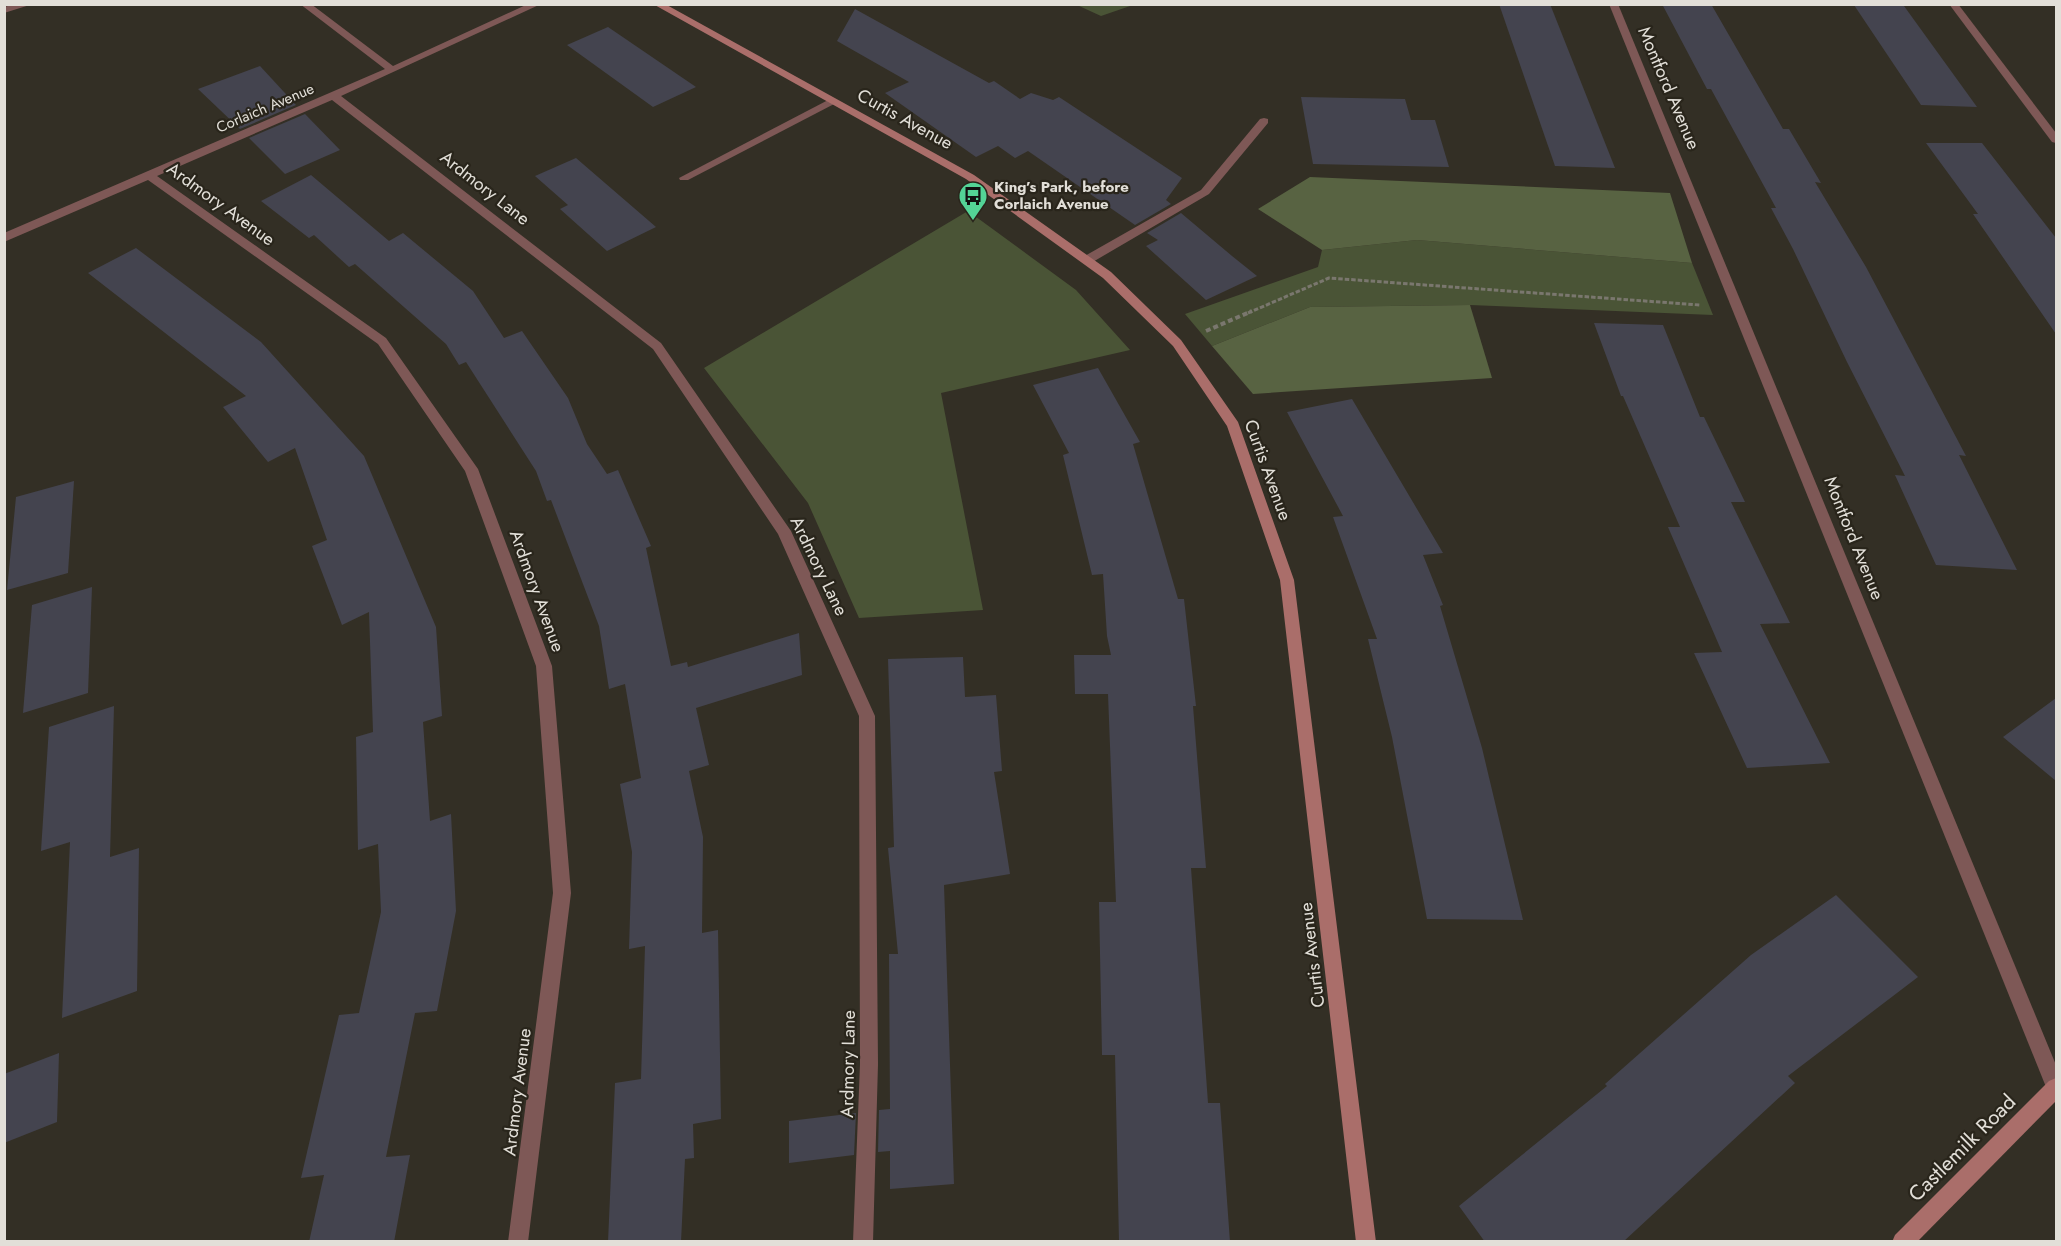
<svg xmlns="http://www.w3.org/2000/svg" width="2061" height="1246" viewBox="0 0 2061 1246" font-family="Jost,sans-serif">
  <rect width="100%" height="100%" fill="#332f25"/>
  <g fill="#4a5436">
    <polygon points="1077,5 1133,5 1101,16"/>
    <polygon points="968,211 1076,290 1130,350 941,393 983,610 859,618 808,503 704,368"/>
    <polygon points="1417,240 1692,263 1713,315 1470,305 1310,307 1212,346 1185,314 1318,267 1322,250"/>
  </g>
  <g fill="#586342">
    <polygon points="1310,177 1670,193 1692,263 1417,240 1322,250 1258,209"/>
    <polygon points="1470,305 1492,378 1253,394 1212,346 1310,307"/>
  </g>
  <g fill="#44444f">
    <polygon points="1499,4 1550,4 1615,168 1555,166"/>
    <polygon points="1662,4 1711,4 1783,129 1789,129 1821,183 1815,182 1866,267 1966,456 1959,455 2017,570 1936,565 1895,475 1905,476 1847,362 1793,249 1771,208 1776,208 1711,89 1707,89"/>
    <polygon points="1854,5 1904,6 1977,107 1921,105"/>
    <polygon points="855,9 989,83 994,81 1020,99 1031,93 1053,100 1059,97 1182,178 1166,200 1171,204 1135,225 1028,151 1015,158 998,146 976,157 885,93 909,82 837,41"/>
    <polygon points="608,27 696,87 653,107 567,45"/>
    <polygon points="260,66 296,105 240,129 198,89"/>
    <polygon points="1301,97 1405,99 1411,120 1435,120 1449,167 1313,164"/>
    <polygon points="305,114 340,150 285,174 249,138"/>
    <polygon points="1926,143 1982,143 2056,238 2056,334 1973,214 1978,214"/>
    <polygon points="576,158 656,227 607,251 560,209 568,205 535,176"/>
    <polygon points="311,175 389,241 403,233 473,291 504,338 522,331 568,398 587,444 607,474 618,470 651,546 646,548 671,666 687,662 688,667 799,633 802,675 696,708 709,765 689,771 703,837 702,933 718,930 721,1119 693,1124 694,1158 685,1159 681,1242 608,1242 615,1083 641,1079 645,946 629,949 632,852 620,784 641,778 625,684 609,689 599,626 551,500 547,501 536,471 466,362 459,365 446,344 355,264 349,267 314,235 309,238 261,201"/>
    <polygon points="1181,213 1232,256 1257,276 1206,300 1146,246 1158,240 1147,233"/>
    <polygon points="136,248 261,342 364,456 436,627 442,716 423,722 430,821 451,814 456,911 437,1011 415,1013 386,1157 410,1155 394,1242 309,1242 324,1175 301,1178 339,1015 359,1013 381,912 378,844 358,850 356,737 373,732 369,612 342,625 312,546 327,540 295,448 268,462 223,407 246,396 88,273"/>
    <polygon points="1594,323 1663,325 1700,417 1704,417 1745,502 1731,502 1790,623 1760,624 1830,763 1747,768 1694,653 1722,652 1668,527 1680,527 1623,396 1621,396"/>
    <polygon points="1098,368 1140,442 1133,444 1178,599 1184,599 1196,706 1193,706 1206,868 1191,868 1208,1103 1220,1103 1230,1242 1119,1242 1115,1055 1102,1055 1099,902 1116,902 1108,694 1075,694 1074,655 1111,655 1107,636 1103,574 1092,575 1063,455 1069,453 1033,385"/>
    <polygon points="1352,399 1443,553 1423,555 1443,605 1440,606 1482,748 1523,920 1427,919 1392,737 1368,639 1377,639 1333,517 1343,516 1287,412"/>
    <polygon points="74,481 68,573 7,590 16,497"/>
    <polygon points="92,587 88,693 23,713 32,605"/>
    <polygon points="963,657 965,697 996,695 1002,771 994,772 1010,874 944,885 954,1184 890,1189 890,1151 878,1152 879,1110 890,1109 889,954 898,954 888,848 894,847 888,659"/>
    <polygon points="2056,698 2056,781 2003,737"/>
    <polygon points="114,706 110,857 139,848 137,991 62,1018 70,842 41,851 49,727"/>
    <polygon points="1836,895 1918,977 1788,1076 1795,1083 1623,1242 1485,1242 1459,1206 1607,1086 1605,1084 1751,955"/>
    <polygon points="59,1053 57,1122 4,1143 4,1074"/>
    <polygon points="856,1113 854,1155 789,1163 789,1121"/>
  </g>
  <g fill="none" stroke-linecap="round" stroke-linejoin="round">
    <polyline stroke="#7a776e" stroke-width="3" stroke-dasharray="4.5 2" stroke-linecap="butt" points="1248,313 1329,278 1700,305"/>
    <polyline stroke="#7a776e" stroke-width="4" stroke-dasharray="5 3" stroke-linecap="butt" points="1206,331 1252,311"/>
    <polygon fill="#7e5856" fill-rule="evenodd" points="1264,118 1268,119 1268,123 1209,194 1091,263 1083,263 1083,257 1201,190 1260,119"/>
    <g fill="#7e5856" fill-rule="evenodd">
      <polygon points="15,4 33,4 4,13 4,7"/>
      <polygon points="300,4 311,4 393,66 528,4 541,4 341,96 661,343 791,531 875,716 878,1064 873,1242 853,1242 860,1064 859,716 778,534 653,349 332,100 157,176 386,338 478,469 552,666 571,893 528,1242 508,1242 553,893 536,666 465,471 378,344 148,180 4,242 4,233 385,69"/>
      <polygon points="1609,4 1618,4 2056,1065 2056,1097 2049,1094 2046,1087"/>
      <polygon points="1949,4 1958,4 2056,133 2056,143 2052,142"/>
      <polygon points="832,98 837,101 836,103 688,180 680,180 679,178"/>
    </g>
    <g fill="#aa6e6a" fill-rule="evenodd">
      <polygon points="653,4 665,4 974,175 1111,272 1181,340 1238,422 1294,580 1376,1242 1356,1242 1280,580 1227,426 1173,346 1103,278 966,179"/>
      <polygon points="2056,1078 2056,1101 1917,1242 1892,1242 1895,1235 2049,1081"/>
    </g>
  </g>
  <defs>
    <g id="bus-pin" transform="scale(1.5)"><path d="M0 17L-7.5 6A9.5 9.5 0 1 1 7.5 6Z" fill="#53d396" stroke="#29251b"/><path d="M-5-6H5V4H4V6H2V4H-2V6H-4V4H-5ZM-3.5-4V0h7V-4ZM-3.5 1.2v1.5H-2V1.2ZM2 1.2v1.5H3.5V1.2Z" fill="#111"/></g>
  </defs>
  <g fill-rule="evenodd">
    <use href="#bus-pin" x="973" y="196"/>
  </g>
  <g text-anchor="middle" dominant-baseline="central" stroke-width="4.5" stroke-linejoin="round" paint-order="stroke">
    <g font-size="15" fill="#e2dfd8" stroke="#29251b">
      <text transform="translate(265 108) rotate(-23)">Corlaich Avenue</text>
    </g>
    <g font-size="15" font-weight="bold" fill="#e2dfd8" stroke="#29251b" text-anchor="start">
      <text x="994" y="187">King’s Park, before<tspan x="994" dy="17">Corlaich Avenue</tspan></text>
    </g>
    <g font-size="18" fill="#e2dfd8" stroke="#29251b">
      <text transform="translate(1669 88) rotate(67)">Montford Avenue</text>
      <text transform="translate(905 119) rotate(29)">Curtis Avenue</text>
      <text transform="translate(485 188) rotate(38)">Ardmory Lane</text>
      <text transform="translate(221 204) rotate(36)">Ardmory Avenue</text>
      <text transform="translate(1268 470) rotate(70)">Curtis Avenue</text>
      <text transform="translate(1854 538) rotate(68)">Montford Avenue</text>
      <text transform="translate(819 566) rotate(64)">Ardmory Lane</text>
      <text transform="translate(537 591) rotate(70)">Ardmory Avenue</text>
      <text transform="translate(1312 955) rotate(-97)">Curtis Avenue</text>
      <text transform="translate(848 1064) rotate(-89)">Ardmory Lane</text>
      <text transform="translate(517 1092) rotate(-83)">Ardmory Avenue</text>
    </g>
    <g font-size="21" fill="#e2dfd8" stroke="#29251b">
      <text transform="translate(1962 1148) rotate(-45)">Castlemilk Road</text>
    </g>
  </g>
  <rect width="2061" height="1246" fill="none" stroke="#e2dfd8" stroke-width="12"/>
</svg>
